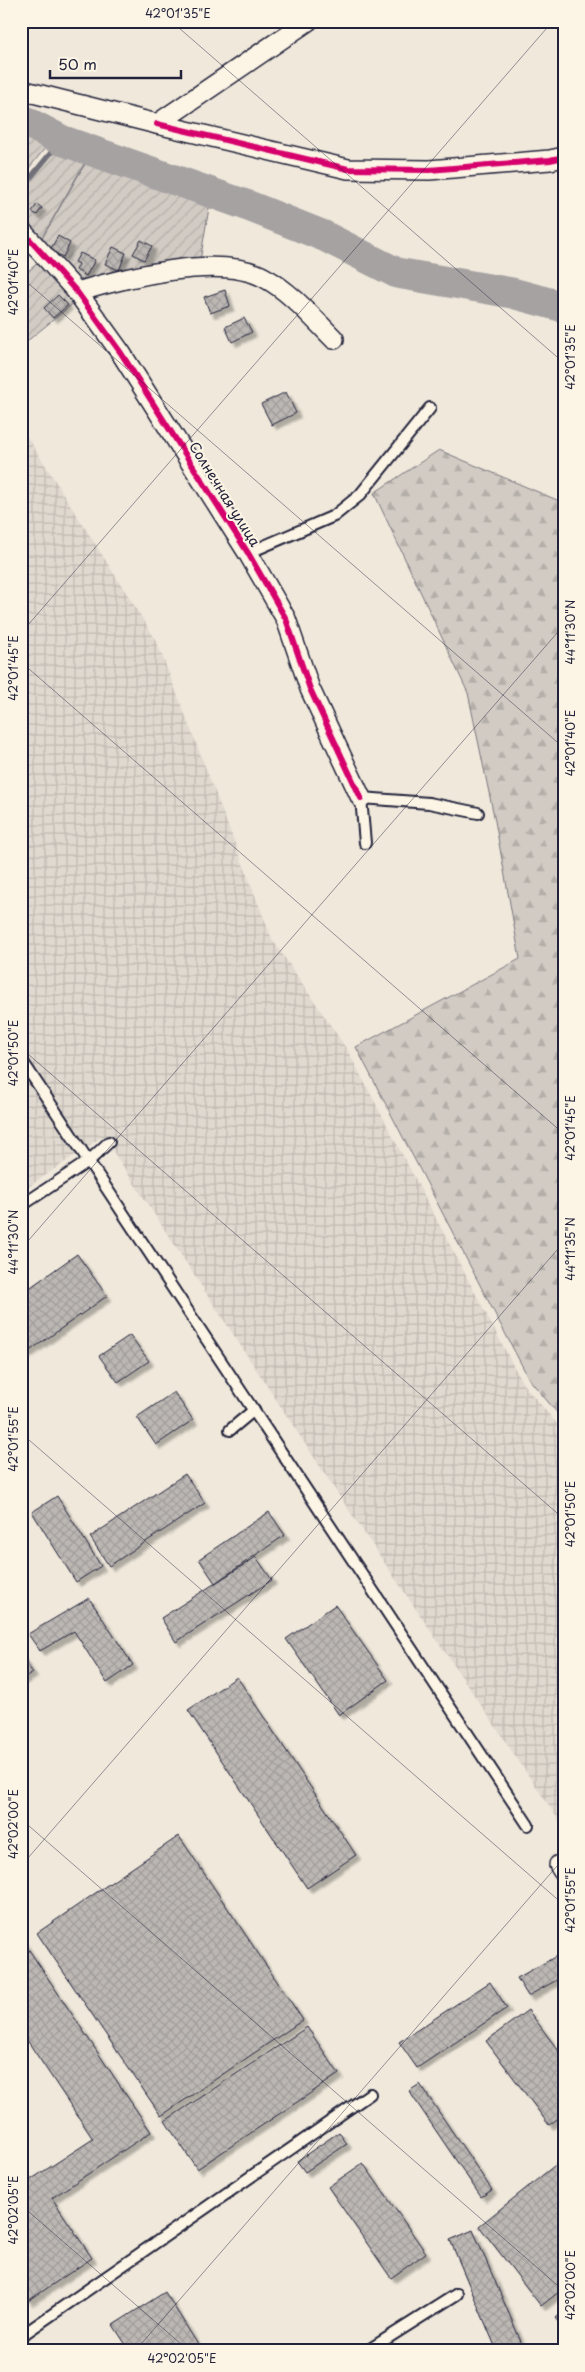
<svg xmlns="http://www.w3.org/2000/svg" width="585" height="2372" viewBox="0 0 585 2372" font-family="'Playpen Sans',sans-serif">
  <defs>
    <pattern id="industrial-grid" width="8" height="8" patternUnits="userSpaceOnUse" patternTransform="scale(1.25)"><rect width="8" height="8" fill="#e0d9cf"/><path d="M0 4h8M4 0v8" fill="none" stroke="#c0bab3"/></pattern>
    <pattern id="forest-firs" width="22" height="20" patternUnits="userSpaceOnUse" patternTransform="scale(1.25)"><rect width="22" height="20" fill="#d1cbc3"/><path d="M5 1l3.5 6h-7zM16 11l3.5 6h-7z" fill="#b3aea8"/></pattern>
    <pattern id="garden-furrows" width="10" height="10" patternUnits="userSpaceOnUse" patternTransform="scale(1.25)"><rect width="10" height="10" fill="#d1cbc3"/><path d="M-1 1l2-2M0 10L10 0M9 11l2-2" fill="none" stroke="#b3aea8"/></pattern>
    <pattern id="building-cross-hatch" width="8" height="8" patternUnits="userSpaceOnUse" patternTransform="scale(1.25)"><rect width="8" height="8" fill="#bcb7b3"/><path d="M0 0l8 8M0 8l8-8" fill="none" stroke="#a19d9b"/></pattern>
    <filter id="shadow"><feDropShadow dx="4.5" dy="4.5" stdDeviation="1" flood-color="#0004"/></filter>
  </defs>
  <rect width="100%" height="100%" fill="#efe8db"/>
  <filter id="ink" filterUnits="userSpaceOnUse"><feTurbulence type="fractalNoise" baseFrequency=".02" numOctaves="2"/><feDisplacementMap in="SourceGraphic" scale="10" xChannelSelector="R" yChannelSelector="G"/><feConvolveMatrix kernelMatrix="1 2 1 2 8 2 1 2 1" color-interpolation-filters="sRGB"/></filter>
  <g filter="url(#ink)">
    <polygon fill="url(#industrial-grid)" points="21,427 156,640 272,939 348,1051 523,1384 564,1432 564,1828 340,1497 103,1136 21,1192"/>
    <polygon fill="url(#forest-firs)" stroke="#7a767f" points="439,450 564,503 564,1421 529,1379 356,1047 520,959 495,821 468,693 374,493"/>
    <g fill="url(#garden-furrows)" stroke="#7a767f">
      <polygon points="21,128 50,142 21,178"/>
      <polygon points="61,144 89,155 40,241 21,222 21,193"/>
      <polygon points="90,155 211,196 200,261 78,285 40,242"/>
      <polygon points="40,261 74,303 21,346 21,277"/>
    </g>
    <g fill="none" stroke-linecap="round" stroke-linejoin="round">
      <polyline stroke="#716f79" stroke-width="5" points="21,189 61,140"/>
      <polyline stroke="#a6a2a2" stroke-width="31" points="21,119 61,140 246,205 324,236 397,273 512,293 564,307"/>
    </g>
    <g fill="url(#building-cross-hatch)" stroke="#22223b" filter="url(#shadow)">
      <polygon points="37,204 42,208 37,215 32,212"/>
      <polygon points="58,236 70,243 63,257 50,250"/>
      <polygon points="141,240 152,246 144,260 133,254"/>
      <polygon points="113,247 126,253 119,270 105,264"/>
      <polygon points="80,253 95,260 86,276 76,270 79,264 75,262"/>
      <polygon points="225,290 230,306 210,313 204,297"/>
      <polygon points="58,295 68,305 53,318 44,308"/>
      <polygon points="244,318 252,332 232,342 225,327"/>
      <polygon points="286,392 296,413 272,425 261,404"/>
      <polygon points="77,1254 107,1296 21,1357 21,1294"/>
      <polygon points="130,1335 149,1361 118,1382 99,1356"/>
      <polygon points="174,1392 193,1420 156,1445 137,1417"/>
      <polygon points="185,1474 205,1503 109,1566 90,1537"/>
      <polygon points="57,1496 101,1566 76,1582 32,1512"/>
      <polygon points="269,1512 285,1535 215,1583 199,1559"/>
      <polygon points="256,1557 272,1580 176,1642 161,1618"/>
      <polygon points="89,1598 133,1665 107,1683 74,1631 40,1651 28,1634"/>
      <polygon points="335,1605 388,1680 339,1715 286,1639"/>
      <polygon points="21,1654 33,1673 21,1680"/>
      <polygon points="237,1677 356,1855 307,1888 188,1710"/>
      <polygon points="179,1836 303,2020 161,2116 37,1933"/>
      <polygon points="21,1938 151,2132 52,2198 92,2258 28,2301 21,2291 21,2186 93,2139 21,2031"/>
      <polygon points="562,1953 564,1957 564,1976 528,1996 517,1978"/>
      <polygon points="490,1982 507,2008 417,2068 399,2042"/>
      <polygon points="528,2010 564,2058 564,2114 549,2125 486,2041"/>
      <polygon points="307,2027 339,2074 197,2169 165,2121"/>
      <polygon points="420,2084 492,2190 481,2197 409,2091"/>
      <polygon points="339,2132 347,2144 305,2172 297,2161"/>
      <polygon points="564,2158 564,2288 541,2306 479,2226"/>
      <polygon points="363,2163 426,2253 391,2278 328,2187"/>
      <polygon points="473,2230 525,2351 497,2351 450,2240"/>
      <polygon points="165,2292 202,2351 130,2351 113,2325"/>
      <polygon points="564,2311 564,2328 556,2318"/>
    </g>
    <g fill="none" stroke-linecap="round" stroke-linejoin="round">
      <g stroke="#22223b" stroke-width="14">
        <g id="service">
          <polyline points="248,553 334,516 360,495 430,408"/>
          <polyline points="365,843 361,798 429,803 478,813"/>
          <polyline points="21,1059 528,1825"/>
          <polyline points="21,1206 90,1160 109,1142"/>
          <polyline points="230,1430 254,1410"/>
          <polyline points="21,2336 370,2094"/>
          <polyline points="367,2351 457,2294"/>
        </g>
      </g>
      <g stroke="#22223b" stroke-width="22">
        <g id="minor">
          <polyline points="21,90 157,124 308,21"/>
          <polyline points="157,124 348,169 429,170 550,160 564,157"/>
          <polyline points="21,230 77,292 121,353 248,553 286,619 310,689 361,798"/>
          <path d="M77,292C123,278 220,253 265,278C291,292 313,318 334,339"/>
          <polyline points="559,1865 564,1873"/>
        </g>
      </g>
      <use href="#service" stroke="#fcf5e5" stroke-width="10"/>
      <use href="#minor" stroke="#fcf5e5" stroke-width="19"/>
      <g stroke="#fcf5e5" stroke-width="9">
        <g id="cycleway">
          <polyline points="157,124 348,169 429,170 550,160 564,157"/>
          <polyline points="21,230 77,292 121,353 248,553 286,619 310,689 361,798"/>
        </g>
      </g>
      <use href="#cycleway" stroke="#d6006c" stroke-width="6"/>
    </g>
  </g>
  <path fill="none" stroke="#22223b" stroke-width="1" stroke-opacity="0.45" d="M171,21L564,363M21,277L564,748M21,633L553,21M21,662L564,1134M21,1048L564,1519M21,1249L564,625M21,1433L564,1905M21,1819L564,2291M21,1866L564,1242M21,2205L189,2351M135,2351L564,1858"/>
  <g text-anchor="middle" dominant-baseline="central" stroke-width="4" stroke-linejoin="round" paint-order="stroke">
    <g font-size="14" fill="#22223b" stroke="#fcf5e5">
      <text transform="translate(225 494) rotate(58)">Солнечная улица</text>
    </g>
  </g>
  <rect width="585" height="2372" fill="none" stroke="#fcf5e5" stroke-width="55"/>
  <path d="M50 70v8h131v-8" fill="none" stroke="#22223b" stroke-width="2.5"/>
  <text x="58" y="70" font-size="15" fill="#22223b" stroke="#fcf5e5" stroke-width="4" paint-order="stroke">50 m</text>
  <rect x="28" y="28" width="530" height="2316" fill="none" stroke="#22223b" stroke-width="2"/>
  <g font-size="12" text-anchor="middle" fill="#22223b">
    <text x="178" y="18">42°01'35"E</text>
    <text transform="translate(14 282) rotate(-90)" y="4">42°01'40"E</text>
    <text transform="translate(571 357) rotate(-90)" y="4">42°01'35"E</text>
    <text transform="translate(571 632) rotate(-90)" y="4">44°11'30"N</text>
    <text transform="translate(14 668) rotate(-90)" y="4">42°01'45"E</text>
    <text transform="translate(571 743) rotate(-90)" y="4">42°01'40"E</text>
    <text transform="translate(14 1053) rotate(-90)" y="4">42°01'50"E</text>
    <text transform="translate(571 1128) rotate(-90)" y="4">42°01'45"E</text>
    <text transform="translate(14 1242) rotate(-90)" y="4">44°11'30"N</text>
    <text transform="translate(571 1249) rotate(-90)" y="4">44°11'35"N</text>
    <text transform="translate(14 1439) rotate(-90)" y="4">42°01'55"E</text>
    <text transform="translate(571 1514) rotate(-90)" y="4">42°01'50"E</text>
    <text transform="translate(14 1824) rotate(-90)" y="4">42°02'00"E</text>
    <text transform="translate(571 1900) rotate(-90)" y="4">42°01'55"E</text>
    <text transform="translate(14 2210) rotate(-90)" y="4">42°02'05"E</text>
    <text transform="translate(571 2285) rotate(-90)" y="4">42°02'00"E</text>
    <text x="182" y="2363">42°02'05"E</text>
  </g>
</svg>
